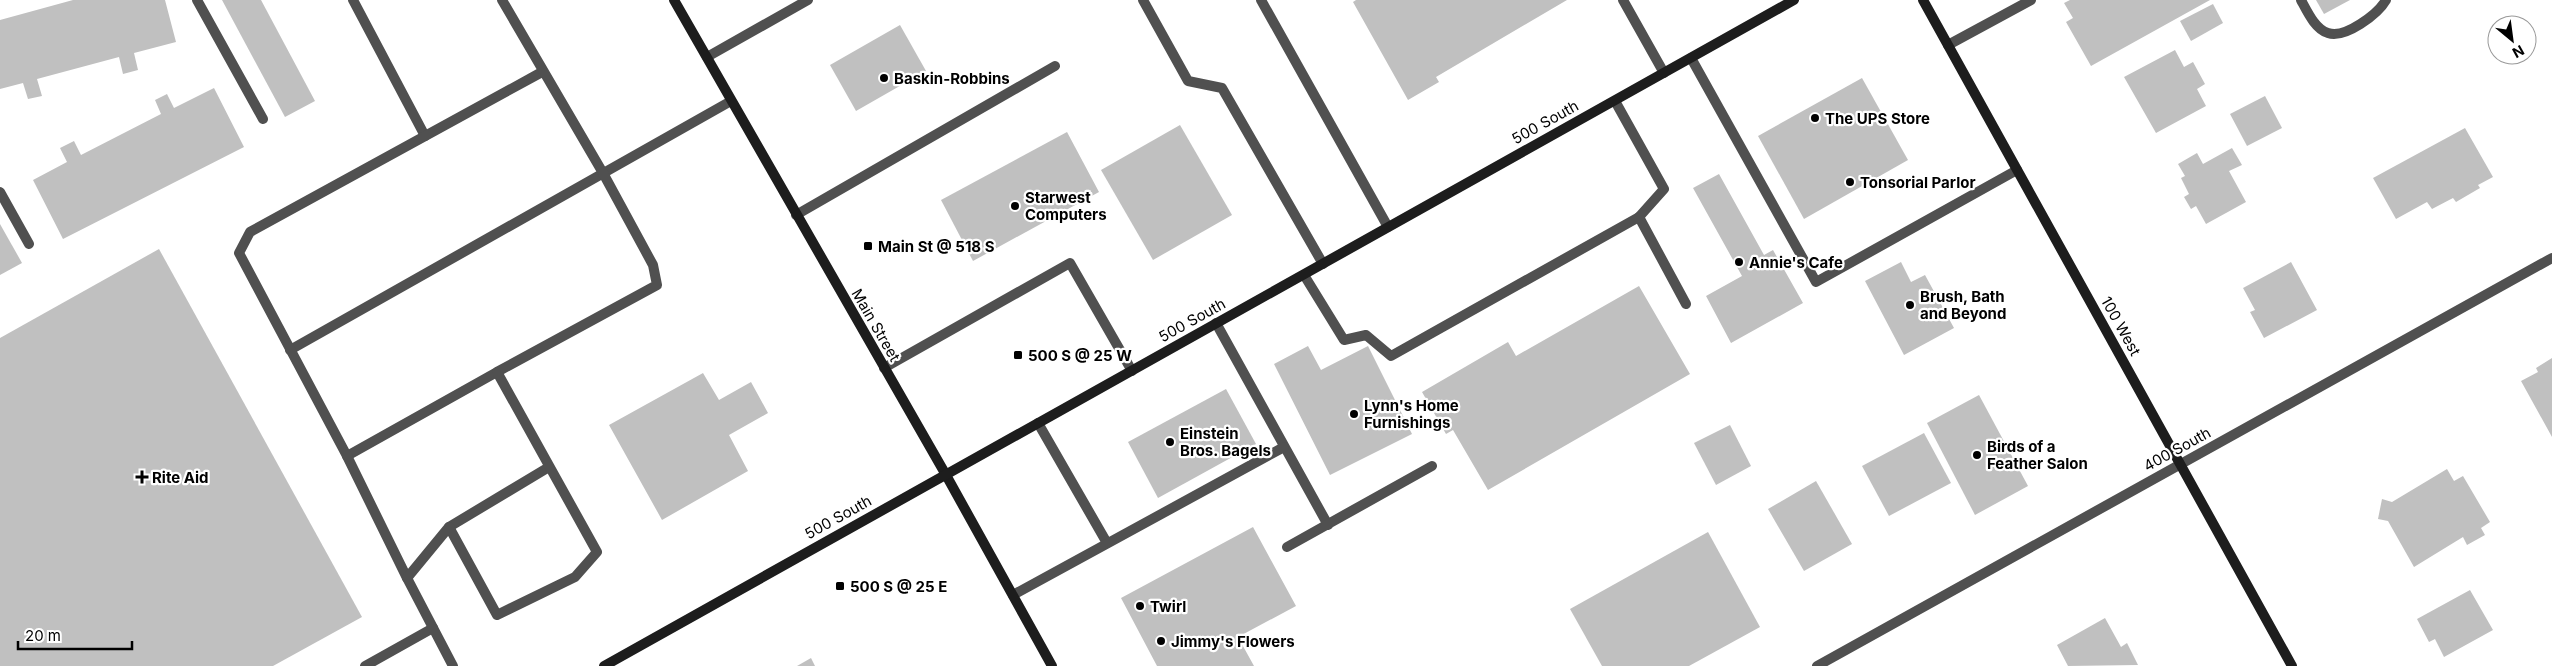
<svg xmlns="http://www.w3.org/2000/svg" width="2552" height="666" viewBox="0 0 2552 666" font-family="Inter,sans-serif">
  <rect width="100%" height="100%" fill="#fff"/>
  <g fill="#c0c0c0">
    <polygon points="73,0 165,0 176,42 134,53 138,70 123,74 119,57 37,79 42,96 28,99 23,83 0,89 0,20"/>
    <polygon points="222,0 261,0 315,101 285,117"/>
    <polygon points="1356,0 1567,0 1436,77 1439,82 1408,100 1353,2"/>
    <polygon points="2070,0 2210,0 2091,66 2066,22 2073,18 2064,3"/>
    <polygon points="2316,0 2350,0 2324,14"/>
    <polygon points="2213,4 2223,23 2191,41 2180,21"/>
    <polygon points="900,25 926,71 856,111 830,65"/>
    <polygon points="2175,50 2184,67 2193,62 2205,84 2197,89 2206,106 2156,133 2124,77"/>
    <polygon points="1862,78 1908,160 1804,219 1758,136"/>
    <polygon points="214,88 244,147 63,239 33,180 67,162 60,148 74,141 81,155 161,114 155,100 167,94 174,108"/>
    <polygon points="2265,96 2282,128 2247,146 2230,114"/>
    <polygon points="1180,125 1232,215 1153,260 1101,170"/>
    <polygon points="2465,128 2493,177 2478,185 2480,188 2456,202 2453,198 2432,209 2427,202 2396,219 2373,178"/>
    <polygon points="1067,132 1099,192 973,261 941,200"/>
    <polygon points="2232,148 2242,165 2229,171 2246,202 2206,224 2196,206 2191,209 2184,197 2189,194 2181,178 2185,176 2178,164 2197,153 2203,164"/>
    <polygon points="1719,174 1764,255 1773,250 1803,303 1731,343 1706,296 1742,276 1693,188"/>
    <polygon points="0,224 22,263 0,275"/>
    <polygon points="159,249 362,617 273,666 0,666 0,338"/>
    <polygon points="1901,262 1911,282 1925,275 1954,328 1904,355 1865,281"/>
    <polygon points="2291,262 2317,310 2264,338 2250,312 2255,310 2243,288"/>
    <polygon points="1639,286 1690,374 1488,490 1453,430 1446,434 1422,392 1508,342 1516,356"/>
    <polygon points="1308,346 1321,370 1368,346 1412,434 1330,475 1274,364"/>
    <polygon points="2552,358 2552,437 2521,381 2538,372 2536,368"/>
    <polygon points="703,373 719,400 751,382 768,413 729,435 748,471 662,520 609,425"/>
    <polygon points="1226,389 1256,444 1158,498 1128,442"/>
    <polygon points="1979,395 2028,486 1975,515 1927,423"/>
    <polygon points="1730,425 1751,466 1716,485 1694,443"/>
    <polygon points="1924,433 1951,483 1889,516 1862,466"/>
    <polygon points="2447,469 2454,481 2463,476 2490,522 2481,528 2485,535 2467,545 2463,537 2414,567 2388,521 2378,519 2382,499 2392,502"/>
    <polygon points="1816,481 1852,544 1804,571 1768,509"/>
    <polygon points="1253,527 1296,606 1238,637 1254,666 1157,666 1121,598"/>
    <polygon points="1708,532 1760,627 1689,666 1602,666 1570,609"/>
    <polygon points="2470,590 2493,630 2444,657 2435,639 2429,642 2417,619"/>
    <polygon points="2105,618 2121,647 2127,643 2138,665 2068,666 2057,645"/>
    <polygon points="811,658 815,666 797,666"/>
  </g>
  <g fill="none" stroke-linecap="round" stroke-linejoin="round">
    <g stroke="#505050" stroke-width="10">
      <polyline points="197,0 263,119"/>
      <polyline points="353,0 425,136"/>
      <polyline points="1143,0 1188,81 1222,88 1323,264"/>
      <polyline points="1261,0 1388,227"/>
      <polyline points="1623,0 1664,73"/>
      <path d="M2301,0C2307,11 2315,29 2328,33C2345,39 2378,14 2386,0"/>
      <polyline points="1948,45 2031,0"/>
      <polyline points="707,57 808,0"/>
      <polyline points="1691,58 1816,282 2017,170"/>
      <polyline points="0,192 29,244"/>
      <polyline points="796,215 1055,66"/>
      <polyline points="1639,217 1686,304"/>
      <polyline points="1304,275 1344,340 1366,335 1391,356 1639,217 1664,189 1615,101"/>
      <polyline points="1216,323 1328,525"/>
      <polyline points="290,350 731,101"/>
      <polyline points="884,368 1070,263 1132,371"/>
      <polyline points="1038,423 1107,543"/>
      <polyline points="347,456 497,372"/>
      <polyline points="449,527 549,467"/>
      <polyline points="1287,547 1432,466"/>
      <polyline points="407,578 347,456 239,253 250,232 542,72"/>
      <polyline points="1013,595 1284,447"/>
      <polyline points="365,666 433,628"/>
      <polyline points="453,666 407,578 449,527 497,615 575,577 597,552 497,372 657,285 653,265 603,173 502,0"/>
    </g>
    <polyline stroke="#505050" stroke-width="10" points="1817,666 2552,258"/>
    <g stroke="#1d1d1d" stroke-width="10">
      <polyline points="674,0 946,475 1052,666"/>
      <polyline points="1923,0 2292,666"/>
      <polyline points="604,666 1794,0"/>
    </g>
  </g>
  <g fill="#000" stroke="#fff" stroke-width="2">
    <circle cx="884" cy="78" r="5"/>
    <circle cx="1815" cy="118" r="5"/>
    <circle cx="1850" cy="182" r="5"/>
    <circle cx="1015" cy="206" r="5"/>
    <rect x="863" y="241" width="10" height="10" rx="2.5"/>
    <circle cx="1739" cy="262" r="5"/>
    <circle cx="1910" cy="305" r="5"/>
    <rect x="1013" y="350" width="10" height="10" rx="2.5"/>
    <circle cx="1354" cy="414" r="5"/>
    <circle cx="1170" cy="442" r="5"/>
    <circle cx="1977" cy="455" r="5"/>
    <path d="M139.5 469.5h5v5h5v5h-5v5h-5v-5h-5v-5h5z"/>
    <rect x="835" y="581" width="10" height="10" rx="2.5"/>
    <circle cx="1140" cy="606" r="5"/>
    <circle cx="1161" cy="641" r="5"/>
  </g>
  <g text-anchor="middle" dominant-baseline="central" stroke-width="4.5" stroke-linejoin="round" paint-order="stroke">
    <g font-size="15" font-weight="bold" fill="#000" stroke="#fff" text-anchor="start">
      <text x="894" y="78">Baskin-Robbins</text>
      <text x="1825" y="118">The UPS Store</text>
      <text x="1860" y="182">Tonsorial Parlor</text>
      <text x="1025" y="197">Starwest<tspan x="1025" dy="17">Computers</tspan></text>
      <text x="878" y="246">Main St @ 518 S</text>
      <text x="1749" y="262">Annie's Cafe</text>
      <text x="1920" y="296">Brush, Bath<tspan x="1920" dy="17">and Beyond</tspan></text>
      <text x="1028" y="355">500 S @ 25 W</text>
      <text x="1364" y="405">Lynn's Home<tspan x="1364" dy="17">Furnishings</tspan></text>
      <text x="1180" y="433">Einstein<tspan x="1180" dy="17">Bros. Bagels</tspan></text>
      <text x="1987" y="446">Birds of a<tspan x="1987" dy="17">Feather Salon</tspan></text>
      <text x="152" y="477">Rite Aid</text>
      <text x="850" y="586">500 S @ 25 E</text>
      <text x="1150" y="606">Twirl</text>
      <text x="1171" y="641">Jimmy's Flowers</text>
    </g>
    <g font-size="15" fill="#000" stroke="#fff">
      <text transform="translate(1545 122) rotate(-29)">500 South</text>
      <text transform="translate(1192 320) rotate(-29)">500 South</text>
      <text transform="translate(876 325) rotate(60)">Main Street</text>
      <text transform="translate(2121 326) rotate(61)">100 West</text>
      <text transform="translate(2177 449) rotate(-29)">400 South</text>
      <text transform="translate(838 517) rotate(-29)">500 South</text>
    </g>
  </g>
  <g transform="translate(2512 40) rotate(151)"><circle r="24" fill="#ffffff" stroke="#999999"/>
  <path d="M0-4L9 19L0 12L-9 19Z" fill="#000000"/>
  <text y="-8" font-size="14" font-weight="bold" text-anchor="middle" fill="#000000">N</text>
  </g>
  <path d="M18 641v8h114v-8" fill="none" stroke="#000000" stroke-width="2.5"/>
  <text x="25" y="641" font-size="15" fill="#000000" stroke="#ffffff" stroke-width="4" paint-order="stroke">20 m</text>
</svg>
